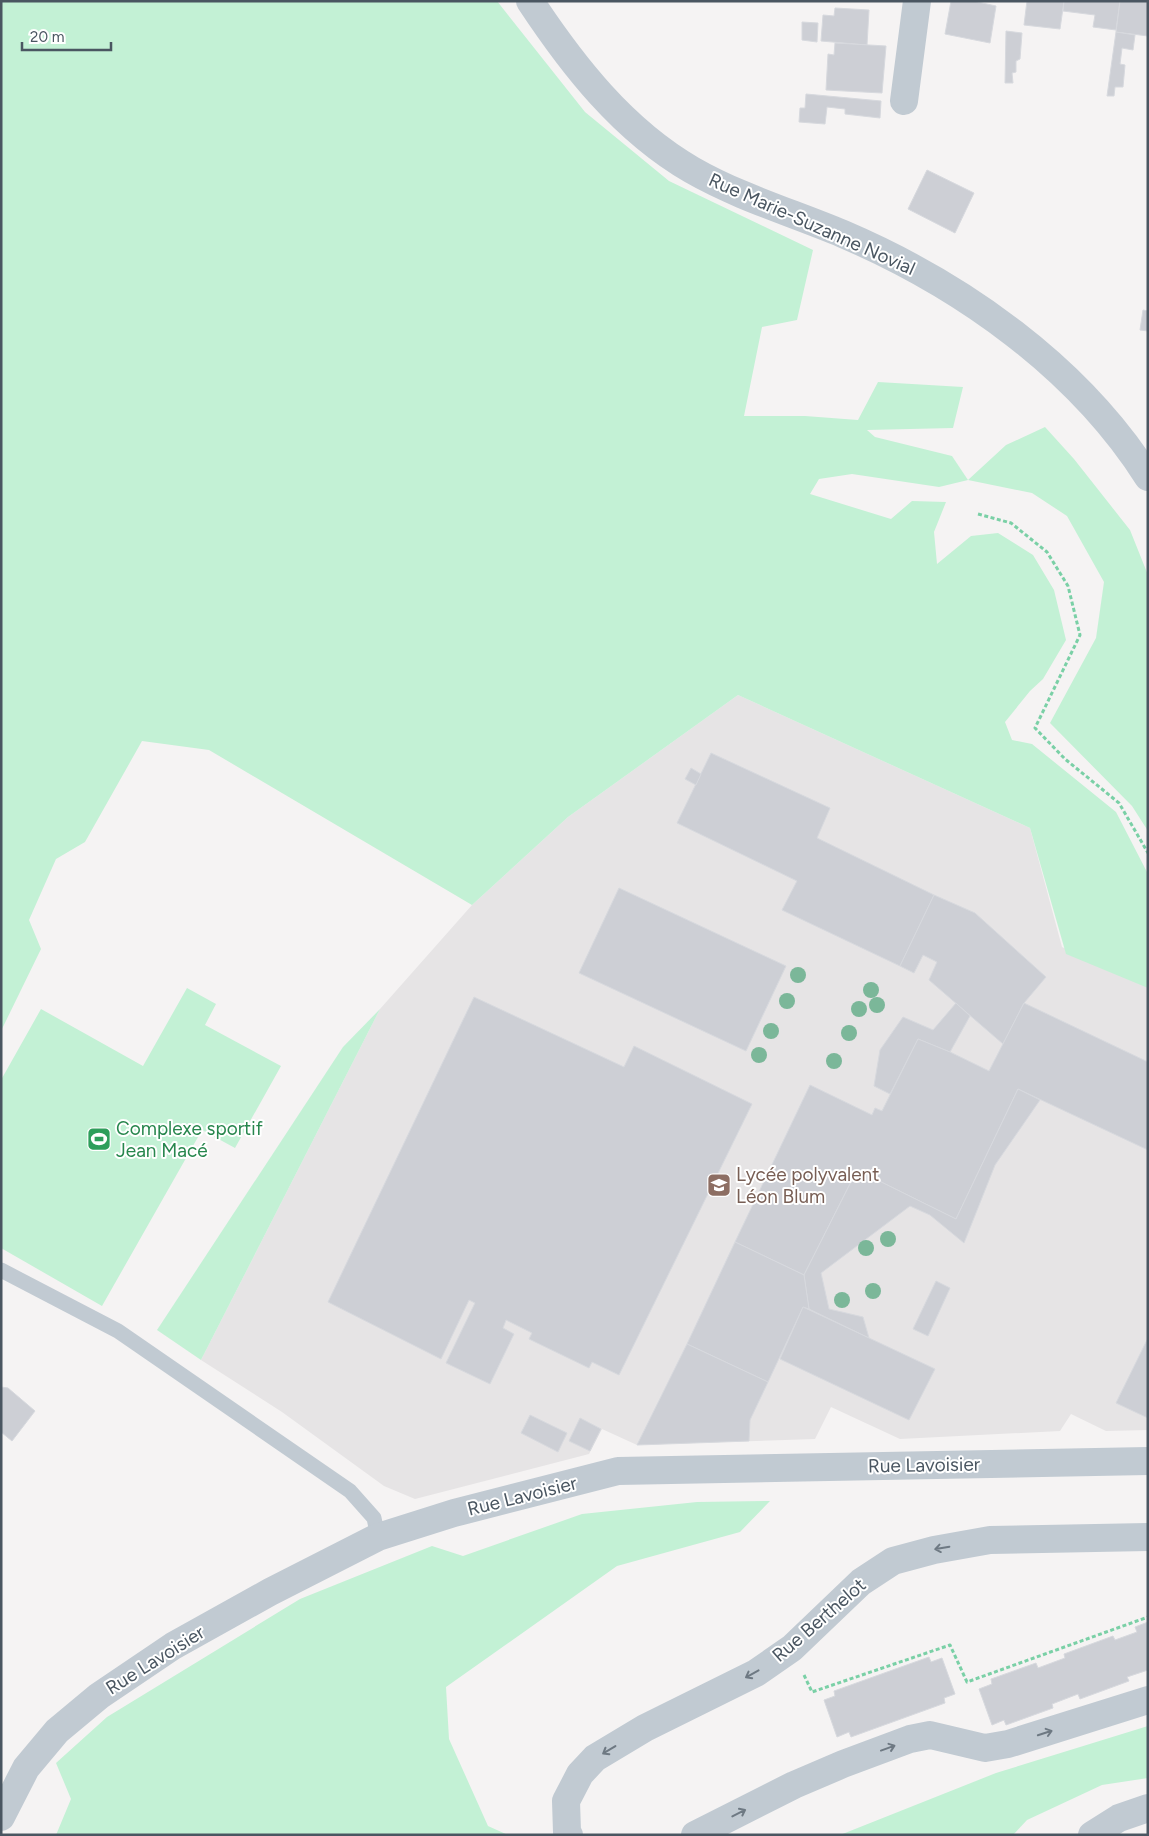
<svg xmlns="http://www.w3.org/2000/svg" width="1149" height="1836" viewBox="0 0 1149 1836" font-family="Figtree,sans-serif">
  <rect width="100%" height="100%" fill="#f5f3f3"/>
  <polygon fill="#e6e4e5" points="738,695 1030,828 1062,947 1148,986 1148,1430 1106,1431 1071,1414 1060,1431 900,1439 831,1407 815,1439 637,1445 602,1429 589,1454 415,1499 384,1486 282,1412 201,1360 380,1009 472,905 568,817"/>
  <g fill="#c3f1d5">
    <polygon points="1,1 497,1 585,112 669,181 813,250 797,320 762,327 744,416 805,416 858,420 878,382 963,387 953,428 867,430 875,437 952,456 968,480 1006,445 1045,427 1074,459 1130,530 1148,575 1148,831 1132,806 1050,723 1096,638 1104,582 1067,516 1032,493 968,480 939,487 852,474 819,479 810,494 891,519 912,501 946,502 934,532 937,564 971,536 998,533 1033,555 1054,590 1066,640 1043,679 1030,691 1005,722 1012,740 1032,744 1116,812 1148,874 1148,988 1066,954 1030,828 738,695 568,817 472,905 209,750 142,741 85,842 56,859 29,920 41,949 1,1031"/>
    <polygon points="187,988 216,1004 205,1025 281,1066 235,1148 202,1130 102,1306 1,1248 1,1080 41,1009 143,1066"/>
    <polygon points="380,1009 201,1360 157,1330 343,1047"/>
    <polygon points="770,1501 740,1532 617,1566 446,1687 449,1739 488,1826 508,1835 56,1835 71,1799 56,1763 107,1717 300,1599 432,1546 463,1556 582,1514 697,1502"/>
    <polygon points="1148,1726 1148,1778 1102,1785 1027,1820 1013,1835 840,1835 996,1773"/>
  </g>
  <g fill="#cdcfd5" stroke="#d7d9de">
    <polygon points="951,1 973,1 996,6 990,43 945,34"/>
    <polygon points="1027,1 1064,1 1060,29 1024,25"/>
    <polygon points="1064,1 1120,1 1116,30 1093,27 1095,15 1063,11"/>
    <polygon points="1120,1 1148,1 1148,36 1116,32"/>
    <polygon points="835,8 869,10 867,45 821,41 823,15 834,16"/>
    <polygon points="802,22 818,23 817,42 802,40"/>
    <polygon points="1006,31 1022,33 1020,59 1016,61 1016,72 1012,73 1013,83 1005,83"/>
    <polygon points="1116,32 1135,35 1133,50 1122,48 1120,64 1125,65 1123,87 1115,87 1114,96 1107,96"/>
    <polygon points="835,43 886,46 882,93 826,90 828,54 834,55"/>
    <polygon points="806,94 881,101 880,118 845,114 845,109 827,107 825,124 799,122 800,108 805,108"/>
    <polygon points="927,170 974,193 955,233 908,209"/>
    <polygon points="1143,310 1148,311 1148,331 1140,330"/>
    <polygon points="711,753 830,808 817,838 934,895 900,966 782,910 797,881 677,823"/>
    <polygon points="691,768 701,774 696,785 685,779"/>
    <polygon points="619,888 786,966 746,1051 579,973"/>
    <polygon points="934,895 975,913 1046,977 1024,1003 1003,1044 929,980 937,962 923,955 914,973 900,966"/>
    <polygon points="474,997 624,1067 634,1046 752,1104 619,1375 592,1362 589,1368 529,1339 532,1333 506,1320 503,1328 514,1334 490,1384 446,1363 475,1303 469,1300 441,1359 328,1302"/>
    <polygon points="956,1003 970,1016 950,1052 918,1039 890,1094 874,1086 880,1050 903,1017 933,1030"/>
    <polygon points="1024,1003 1148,1062 1148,1150 1018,1089 956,1219 857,1170 804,1275 735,1242 810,1085 872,1115 875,1108 882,1111 918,1039 950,1052 989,1071"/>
    <polygon points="1018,1089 1040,1100 995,1165 964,1243 930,1215 910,1206 821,1273 829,1309 863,1317 869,1338 809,1309 804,1275 857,1170 956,1219"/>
    <polygon points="735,1242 804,1275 809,1309 803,1307 768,1382 687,1344"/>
    <polygon points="936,1281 950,1288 928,1336 913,1329"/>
    <polygon points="803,1307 935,1369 909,1420 780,1359"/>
    <polygon points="1148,1338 1148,1418 1116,1403"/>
    <polygon points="687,1344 768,1382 750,1420 749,1441 637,1445"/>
    <polygon points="1,1387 8,1388 35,1411 12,1441 1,1432"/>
    <polygon points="530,1415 567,1433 558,1452 521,1433"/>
    <polygon points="580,1418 601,1429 590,1451 569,1441"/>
    <polygon points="1148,1622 1148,1670 1127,1677 1129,1681 1080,1699 1078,1694 1052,1704 1053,1708 1006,1725 1004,1720 992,1725 979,1689 992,1684 991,1679 1036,1663 1038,1668 1065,1658 1064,1654 1113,1636 1115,1640 1137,1632 1135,1627"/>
    <polygon points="929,1657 931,1662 942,1658 955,1694 944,1698 945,1703 851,1737 849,1732 837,1737 824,1700 835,1696 834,1691"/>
  </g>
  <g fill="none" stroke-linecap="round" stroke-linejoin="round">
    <g stroke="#7ad0a6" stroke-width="3" stroke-dasharray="4 2.5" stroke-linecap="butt">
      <polyline points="978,514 1011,523 1047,552 1068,586 1080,635 1035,728 1065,759 1119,803 1148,853"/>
      <polyline points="804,1675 812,1692 950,1645 967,1682 1148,1617"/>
    </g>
    <polyline stroke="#c1cad2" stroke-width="15" points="1,1270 118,1331 350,1491 374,1518 378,1537"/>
    <g stroke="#c1cad2" stroke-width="28">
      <path d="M530,1C573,66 623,130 692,170C739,197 793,213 843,234C962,285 1078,367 1148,477"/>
      <polyline points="904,101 917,1"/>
      <polyline points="1,1817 26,1768 57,1731 99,1696 173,1646 270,1592 378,1537 454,1513 618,1471 1148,1461"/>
      <polyline points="569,1835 567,1832 566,1801 580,1774 595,1758 645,1728 756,1673 792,1648 861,1582 893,1561 934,1550 990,1540 1148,1537"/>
      <polyline points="695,1835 794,1785 843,1764 910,1739 930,1735 985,1748 1008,1744 1148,1700"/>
      <polyline points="1092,1835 1119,1818 1148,1808"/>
    </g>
  </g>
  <g fill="#7bb799">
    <circle cx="798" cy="975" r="8"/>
    <circle cx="871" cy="990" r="8"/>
    <circle cx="787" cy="1001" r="8"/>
    <circle cx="877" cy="1005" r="8"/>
    <circle cx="859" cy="1009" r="8"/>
    <circle cx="771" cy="1031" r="8"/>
    <circle cx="849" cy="1033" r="8"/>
    <circle cx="759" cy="1055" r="8"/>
    <circle cx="834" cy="1061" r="8"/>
    <circle cx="888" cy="1239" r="8"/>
    <circle cx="866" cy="1248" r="8"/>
    <circle cx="873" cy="1291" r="8"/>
    <circle cx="842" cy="1300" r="8"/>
  </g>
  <defs><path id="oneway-shaft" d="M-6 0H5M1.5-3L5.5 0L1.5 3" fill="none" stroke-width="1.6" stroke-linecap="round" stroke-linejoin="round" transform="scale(1.25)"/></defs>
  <g stroke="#6e7983">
    <use href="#oneway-shaft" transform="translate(942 1548) rotate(170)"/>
    <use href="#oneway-shaft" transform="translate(752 1674) rotate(151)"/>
    <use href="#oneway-shaft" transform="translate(1045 1733) rotate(-18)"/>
    <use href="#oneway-shaft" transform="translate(888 1748) rotate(-20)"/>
    <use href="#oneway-shaft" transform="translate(609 1750) rotate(149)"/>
    <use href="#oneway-shaft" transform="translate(739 1813) rotate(-27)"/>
  </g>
  <defs>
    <g id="stadium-square" transform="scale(1.25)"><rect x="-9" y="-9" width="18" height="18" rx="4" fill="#2e9e5b" stroke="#fff"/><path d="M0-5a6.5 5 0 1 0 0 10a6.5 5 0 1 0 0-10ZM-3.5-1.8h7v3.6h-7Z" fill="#fff"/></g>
    <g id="school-square" transform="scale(1.25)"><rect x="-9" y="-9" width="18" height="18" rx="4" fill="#8d6e63" stroke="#fff"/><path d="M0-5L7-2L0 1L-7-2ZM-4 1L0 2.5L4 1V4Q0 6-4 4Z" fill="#fff"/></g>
  </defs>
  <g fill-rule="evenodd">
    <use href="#stadium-square" x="99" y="1139"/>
    <use href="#school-square" x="719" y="1185"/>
  </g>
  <g text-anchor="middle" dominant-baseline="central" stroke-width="4" stroke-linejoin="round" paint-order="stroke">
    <g font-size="19" fill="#4a5661" stroke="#fff">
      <text transform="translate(812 224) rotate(24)">Rue Marie-Suzanne Novial</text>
      <text transform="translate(924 1465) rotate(-1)">Rue Lavoisier</text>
      <text transform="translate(522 1496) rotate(-14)">Rue Lavoisier</text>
      <text transform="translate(819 1620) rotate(-41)">Rue Berthelot</text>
      <text transform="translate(155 1660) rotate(-32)">Rue Lavoisier</text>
    </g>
    <g font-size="19" fill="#27864d" stroke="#fff" text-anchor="start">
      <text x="116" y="1128">Complexe sportif<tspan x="116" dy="22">Jean Macé</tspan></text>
    </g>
    <g font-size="19" fill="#785e54" stroke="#fff" text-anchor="start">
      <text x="736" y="1174">Lycée polyvalent<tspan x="736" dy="22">Léon Blum</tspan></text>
    </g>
  </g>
  <rect width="1149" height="1836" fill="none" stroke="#4a5661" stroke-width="5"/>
  <path d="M22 42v8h89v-8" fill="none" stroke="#4a5661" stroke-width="2.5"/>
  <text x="30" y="42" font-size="15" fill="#4a5661" stroke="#ffffff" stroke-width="4" paint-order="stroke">20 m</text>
</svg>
